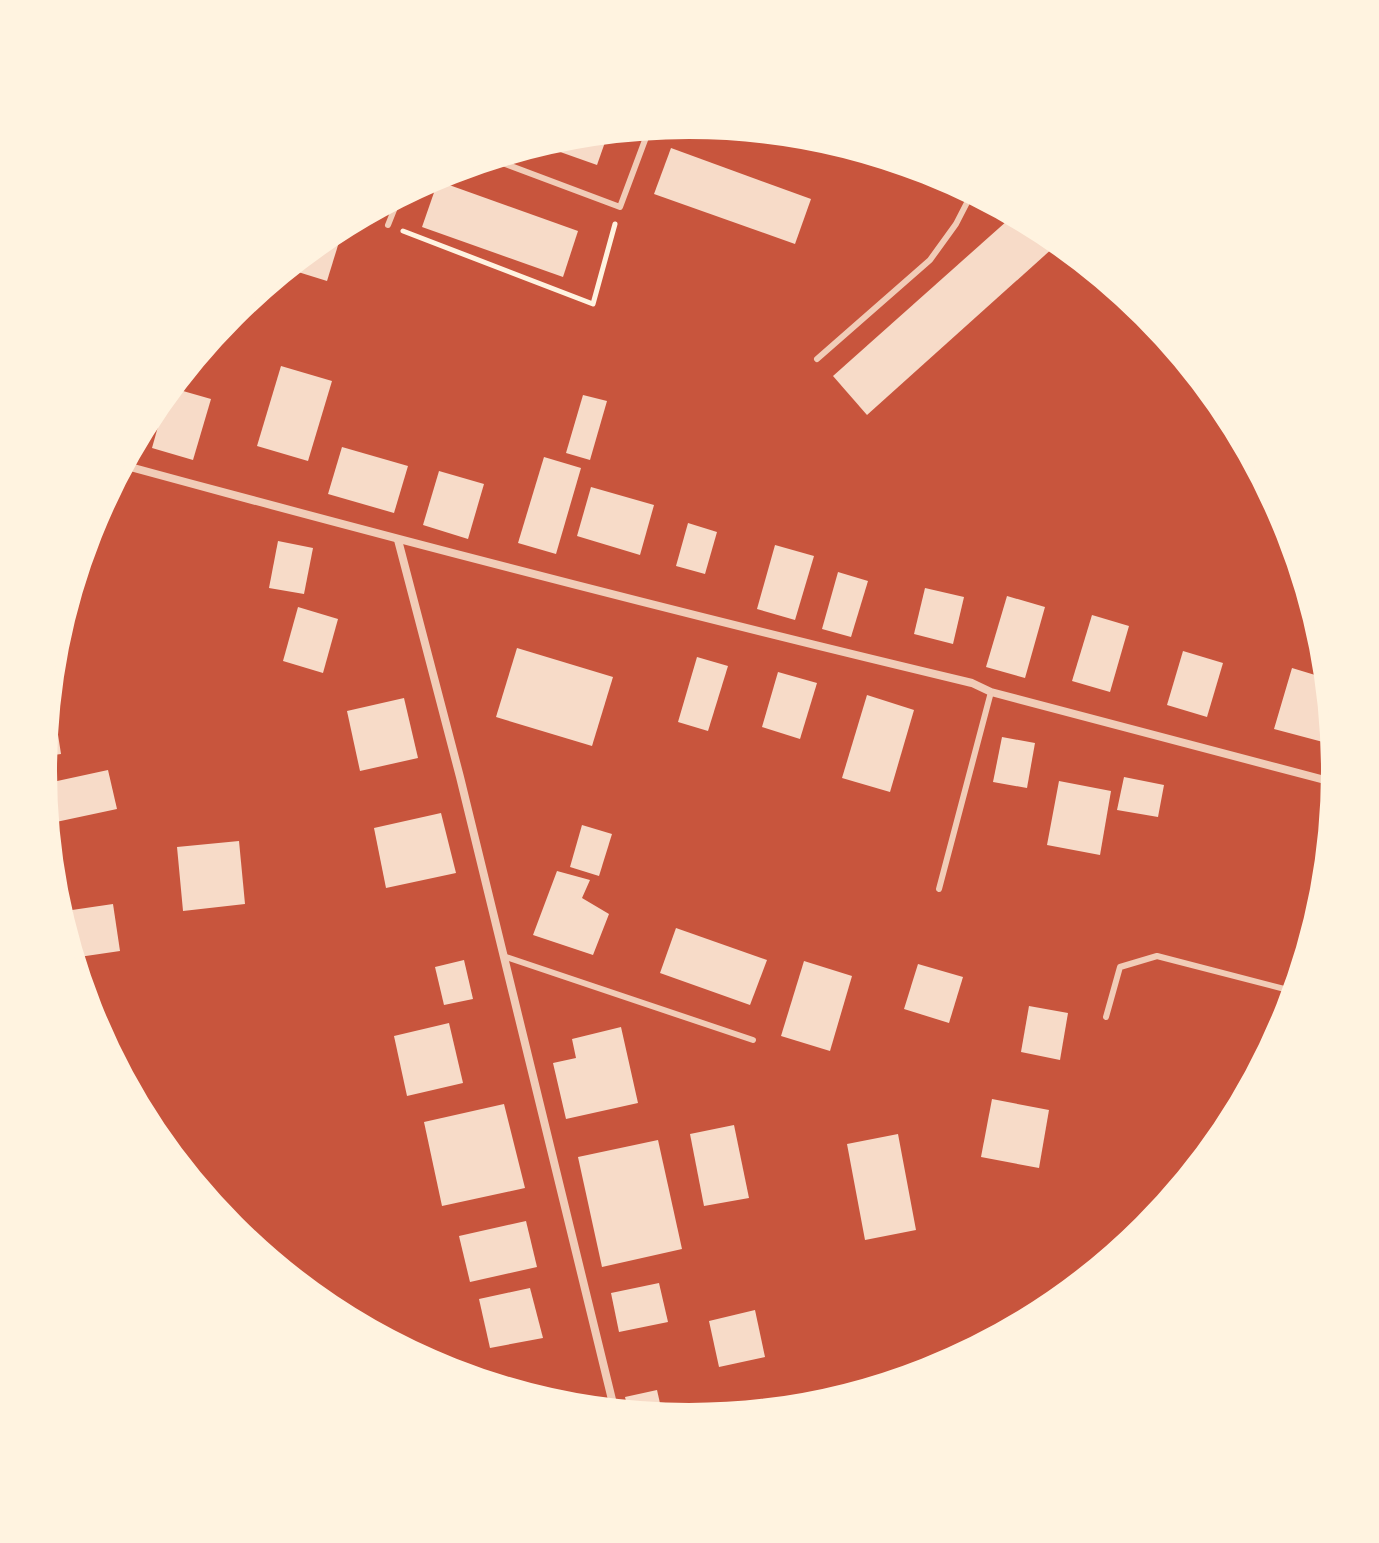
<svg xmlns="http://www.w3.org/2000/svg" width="1379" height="1543" viewBox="0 0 1379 1543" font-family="'Alegreya Sans',sans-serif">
  <rect width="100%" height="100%" fill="#c8553d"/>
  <g fill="#f7dbc8">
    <polygon points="610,128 597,165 532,142 563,132"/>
    <polygon points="671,148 811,199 795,244 654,194"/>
    <polygon points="438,181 578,231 563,277 422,227"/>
    <polygon points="1017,212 1027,217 1054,247 867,415 833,376"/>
    <polygon points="320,236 339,242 327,281 282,267"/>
    <polygon points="281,366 332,381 308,461 257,446"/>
    <polygon points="169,387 211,399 193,460 152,448"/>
    <polygon points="583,395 607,401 590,460 566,453"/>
    <polygon points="342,447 408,466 394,513 328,494"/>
    <polygon points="544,457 581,468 556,554 518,543"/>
    <polygon points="439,471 484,484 468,539 423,525"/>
    <polygon points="591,487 654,505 640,555 577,536"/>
    <polygon points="688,523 717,532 705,574 676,566"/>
    <polygon points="278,541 313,548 304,594 269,588"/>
    <polygon points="775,545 814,556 795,620 757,609"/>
    <polygon points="1301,554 1310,584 1294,580"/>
    <polygon points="838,572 868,581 851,637 822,629"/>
    <polygon points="925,588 964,597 953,644 914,634"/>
    <polygon points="1007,596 1045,607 1025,678 986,667"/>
    <polygon points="298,607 338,619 323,673 283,661"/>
    <polygon points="1092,615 1129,626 1110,692 1072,681"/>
    <polygon points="517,648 613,677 592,746 496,717"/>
    <polygon points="1183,651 1223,663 1207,717 1167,705"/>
    <polygon points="697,657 728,666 708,731 678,722"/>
    <polygon points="1292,668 1325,678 1320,697 1334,701 1338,746 1274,729"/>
    <polygon points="778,672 817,683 800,739 762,727"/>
    <polygon points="51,690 61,754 39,757 46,691"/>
    <polygon points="867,695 914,710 890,792 842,778"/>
    <polygon points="404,698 418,758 360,771 347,711"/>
    <polygon points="1002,737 1035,743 1027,788 993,782"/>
    <polygon points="108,770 117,809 56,822 48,783"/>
    <polygon points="1124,777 1164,785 1158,817 1117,810"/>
    <polygon points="1059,781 1111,791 1100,855 1047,845"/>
    <polygon points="441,813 456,873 386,888 374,828"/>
    <polygon points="582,825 612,834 599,876 570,867"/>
    <polygon points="1326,825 1336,827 1331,876 1317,874"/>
    <polygon points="239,841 245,904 183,911 177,847"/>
    <polygon points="557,871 590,880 582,898 609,914 593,955 533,935"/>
    <polygon points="113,904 120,951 79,957 72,910"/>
    <polygon points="676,928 767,960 750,1005 660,973"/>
    <polygon points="464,960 473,999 444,1005 435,967"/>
    <polygon points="804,961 852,976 830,1051 781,1036"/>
    <polygon points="918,964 963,977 949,1023 904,1009"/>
    <polygon points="1029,1006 1068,1013 1060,1060 1021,1052"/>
    <polygon points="449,1023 463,1083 407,1096 394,1036"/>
    <polygon points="97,1025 99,1042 90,1026"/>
    <polygon points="621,1027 638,1103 566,1119 553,1063 576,1058 572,1039"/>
    <polygon points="992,1099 1049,1110 1039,1168 981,1157"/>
    <polygon points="504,1104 525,1188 442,1206 424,1122"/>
    <polygon points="734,1125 749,1198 704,1206 690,1134"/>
    <polygon points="898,1134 916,1230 865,1240 847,1144"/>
    <polygon points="658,1140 682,1249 602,1267 578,1157"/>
    <polygon points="526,1221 537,1267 470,1282 459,1236"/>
    <polygon points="659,1283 668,1322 619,1332 611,1293"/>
    <polygon points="530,1288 543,1338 490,1348 479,1299"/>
    <polygon points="755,1310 765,1357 719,1367 709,1321"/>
    <polygon points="657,1390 664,1421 630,1417 625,1397"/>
  </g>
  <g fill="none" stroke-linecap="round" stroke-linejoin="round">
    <g stroke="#fff3e0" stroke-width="5">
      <polyline points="356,214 371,219"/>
      <polyline points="403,231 593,304 615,224"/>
    </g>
    <g stroke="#f1ccb7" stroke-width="6">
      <polyline points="484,156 620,207 651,124"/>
      <polyline points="388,225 402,190"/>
      <polyline points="817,359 930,260 956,224 974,189"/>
      <polyline points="939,889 991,692"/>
      <polyline points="503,956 753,1040"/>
      <polyline points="1106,1017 1120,967 1157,956 1300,993"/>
    </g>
    <g stroke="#f1ccb7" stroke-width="8">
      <path d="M119,464C402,541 686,615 972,683L991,692L1340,784"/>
      <polyline points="398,540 460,777 616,1416"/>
    </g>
  </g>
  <path d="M0 0H1379V1543H0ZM52 771a637 637 0 1 1 1274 0a637 637 0 1 1-1274 0Z" fill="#fff3e0" fill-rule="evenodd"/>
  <path fill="none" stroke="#fff3e0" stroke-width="10" d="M52 771a637 637 0 1 1 1274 0a637 637 0 1 1-1274 0Z"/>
</svg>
